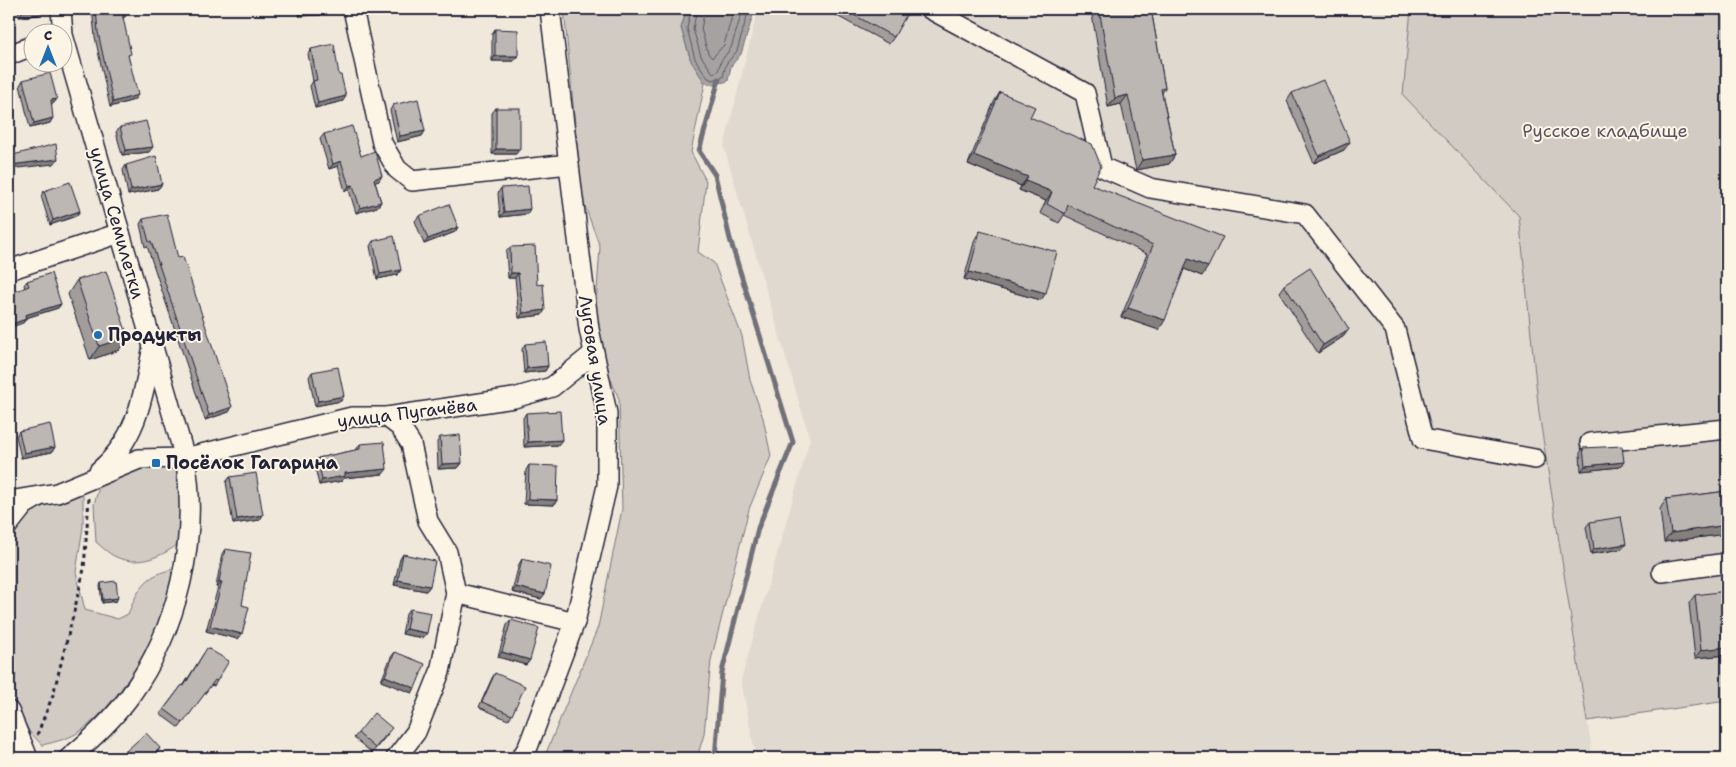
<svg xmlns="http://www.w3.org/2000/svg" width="1736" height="767" viewBox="0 0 1736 767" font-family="'Shantell Sans',sans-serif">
  <rect width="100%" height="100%" fill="#efe8db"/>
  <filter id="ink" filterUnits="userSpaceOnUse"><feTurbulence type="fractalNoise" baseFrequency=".02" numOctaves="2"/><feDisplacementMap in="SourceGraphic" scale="10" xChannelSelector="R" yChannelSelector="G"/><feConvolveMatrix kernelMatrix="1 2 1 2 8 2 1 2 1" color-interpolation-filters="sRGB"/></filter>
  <g filter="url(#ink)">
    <polygon fill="#e0d9cf" points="758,9 1411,9 1403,95 1519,216 1539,413 1593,758 756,758 741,680 810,439 724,147"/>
    <g fill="#d1cbc3" stroke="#7a767f">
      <polygon points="564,9 687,9 681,28 691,61 705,83 691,152 706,181 698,252 714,263 742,336 750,380 763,418 771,456 749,509 711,660 704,734 697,758 544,758 598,627 622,509 619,399 600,353 596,305 600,247 582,198"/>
      <polygon points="1411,9 1727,9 1727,701 1587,721 1539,413 1519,216 1403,95"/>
      <path d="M177,462C183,490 183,518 177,545C159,558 136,567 114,556C108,553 101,546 96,542L94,504L101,481L126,468Z"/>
      <path d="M83,488V527L76,572L85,610L118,619L128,614C139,588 144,576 173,569C170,620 123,700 82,730C72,738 55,742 42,745L29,731L9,693V507L29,510L49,504Z"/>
    </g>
    <polygon fill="#a6a2a2" stroke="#716f79" points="687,9 755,9 741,54 731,66 728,81 713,85 705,83 691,61 681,28"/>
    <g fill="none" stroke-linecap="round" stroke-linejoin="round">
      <g stroke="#575564" stroke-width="1">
        <polyline points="691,9 687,28 695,59 708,78 713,80 723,77 726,64 737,51 749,9"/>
        <polyline points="697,9 693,29 701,56 713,73 718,71 721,61 731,48 743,9"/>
        <polyline points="705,9 701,29 708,53 712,58 724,45 734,9"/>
      </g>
      <polyline stroke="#716f79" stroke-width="5" points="715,758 722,672 758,528 793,442 730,239 715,175 699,151 719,79"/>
      <g stroke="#22223b" stroke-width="22">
        <g id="minor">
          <path d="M61,9L63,35L185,458C199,539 178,629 130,696C113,719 91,740 69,758"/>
          <polyline points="353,9 382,143 397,169 412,181 569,164"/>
          <polyline points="930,9 1085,93 1102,167 1150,188 1305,214 1395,329 1423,439 1535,459"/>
          <polyline points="9,55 32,46"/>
          <polyline points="9,270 120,233"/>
          <polyline points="387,417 400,427 411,444 428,521 447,552 456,593 440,672 416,732 396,758"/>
          <polyline points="1590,443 1727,429"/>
          <path d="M99,471C137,439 143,397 152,351"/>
          <polyline points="9,501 57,493 139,459 185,458 352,417 387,417 514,398 552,387 594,353"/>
          <polyline points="9,524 24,505 36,498"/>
          <polyline points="1662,572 1727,563"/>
          <polyline points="456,593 575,622"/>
          <polyline points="9,711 28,758"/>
          <polyline points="521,758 528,747 575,622 607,486 607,413 589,329 550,9"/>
        </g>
      </g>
      <polyline stroke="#22223b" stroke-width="3" stroke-dasharray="4 4" stroke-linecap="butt" points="37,735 53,695 73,616 84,569 89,498"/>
      <use href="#minor" stroke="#fcf5e5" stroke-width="19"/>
    </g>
    <g fill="#a29d9a" stroke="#22223b">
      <polygon points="18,9 44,9 39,15 19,17"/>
      <polygon points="92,9 128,9 125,17 123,17 134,100 110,107 95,37"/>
      <polygon points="299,9 325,9 325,10 321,15 299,16"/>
      <polygon points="824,9 907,9 894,37 889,44"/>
      <polygon points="1091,9 1151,9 1165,88 1162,93 1175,155 1169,164 1136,170 1121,104 1108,107"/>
      <polygon points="495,29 514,61 492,61 492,34"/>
      <polygon points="311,49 343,101 315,108 310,86 313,81 308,54"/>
      <polygon points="23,80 57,99 53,104 51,104 50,123 30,128 20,85"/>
      <polygon points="1000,92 1030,117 1092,185 1202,276 1184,269 1159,330 1121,317 1147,254 1064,215 1059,223 1040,213 1046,201 1019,190 1021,186 968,164 994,102"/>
      <polygon points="1292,93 1344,150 1314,163 1287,101"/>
      <polygon points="393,105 425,131 422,136 397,142 390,110"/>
      <polygon points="496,108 516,154 492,154 492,113"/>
      <polygon points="120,127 149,152 122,155 116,132"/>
      <polygon points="324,134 361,156 379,181 375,182 381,202 377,207 356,213 349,190 345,191 338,166 329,169 320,139"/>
      <polygon points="126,165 162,184 158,189 128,195 123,170"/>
      <polygon points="501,188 527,214 500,217 498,193"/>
      <polygon points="44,191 80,211 76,216 50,225 41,196"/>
      <polygon points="419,216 458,227 455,232 424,244 415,221"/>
      <polygon points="143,219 178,258 232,407 229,412 205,420 147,246 145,247 140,224"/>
      <polygon points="980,231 1041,300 964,279 975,239"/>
      <polygon points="373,241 401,270 397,275 377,279 370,246"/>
      <polygon points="510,247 537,285 542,315 519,318 515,278 508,278 506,252"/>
      <polygon points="77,280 119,350 90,360 68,294"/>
      <polygon points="27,281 61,304 58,308 26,318 26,319 23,323 25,288 24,285"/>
      <polygon points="1284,285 1344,336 1318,353 1279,292"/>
      <polygon points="525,344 548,366 545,371 524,373 522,349"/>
      <polygon points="312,372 341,401 315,406 309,377"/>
      <polygon points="526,413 558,445 524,447 523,418"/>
      <polygon points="19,431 55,447 52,452 21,458 16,436"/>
      <polygon points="440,437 462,463 458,468 438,469 437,442"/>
      <polygon points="360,444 383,474 344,478 342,481 319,485 314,463 318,458 356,450"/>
      <polygon points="1583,448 1620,467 1581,471 1580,453"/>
      <polygon points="529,465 557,500 554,505 524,504 526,470"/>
      <polygon points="230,477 260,520 233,524 226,482"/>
      <polygon points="1727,491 1727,534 1664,542 1660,509 1666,499"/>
      <polygon points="1590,522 1622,549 1591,554 1586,527"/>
      <polygon points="225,549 242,605 242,634 238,639 206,631 218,587 216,587 222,554"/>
      <polygon points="403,554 430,586 426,591 394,585 400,559"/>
      <polygon points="522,559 541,599 512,592 519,564"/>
      <polygon points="101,583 116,601 102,603 100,586"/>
      <polygon points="1695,595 1727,655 1695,658 1689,603"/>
      <polygon points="410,609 427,633 423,638 402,634 406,614"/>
      <polygon points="511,620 530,660 526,665 498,657 507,625"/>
      <polygon points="395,652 415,688 412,693 381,681 391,657"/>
      <polygon points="204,653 217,681 214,686 211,685 179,728 160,714 182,685 183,686"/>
      <polygon points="495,673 512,715 508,720 479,707 492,678"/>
      <polygon points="358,733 388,734 372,753 354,738"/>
      <polygon points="126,751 157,753 152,758 124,758 122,756"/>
    </g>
    <g fill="#84807d" stroke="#22223b">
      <polygon points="24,9 44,9 39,15 19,17"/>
      <polygon points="325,10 321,15 299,16 303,11"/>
      <polygon points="128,12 125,17 118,18 122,13"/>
      <polygon points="495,56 518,56 514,61 492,61"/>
      <polygon points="138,95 134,100 110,107 113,102"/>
      <polygon points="1128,95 1121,104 1108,107 1115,98"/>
      <polygon points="346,96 343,101 315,108 318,103"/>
      <polygon points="57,99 53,104 47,105 51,100"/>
      <polygon points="53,118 50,123 30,128 34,123"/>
      <polygon points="425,131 422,136 397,142 400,136"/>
      <polygon points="1350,142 1344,150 1314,163 1319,156"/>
      <polygon points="153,147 149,152 122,155 126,150"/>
      <polygon points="496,149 520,149 516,154 492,154"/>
      <polygon points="974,155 1028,177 1021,186 968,164"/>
      <polygon points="1175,155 1169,164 1136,170 1142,160"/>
      <polygon points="58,159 54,164 9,169 9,167 10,165"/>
      <polygon points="341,161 338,166 329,169 333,164"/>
      <polygon points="382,176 379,181 370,184 374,179"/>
      <polygon points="1026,181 1052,192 1046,201 1019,190"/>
      <polygon points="162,184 158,189 128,195 131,190"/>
      <polygon points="353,185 349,190 345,191 349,186"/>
      <polygon points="381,202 377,207 356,213 360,208"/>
      <polygon points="530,209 527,214 500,217 504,212"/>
      <polygon points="80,211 76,216 50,225 53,220"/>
      <polygon points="458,227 455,232 424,244 428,239"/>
      <polygon points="1188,259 1208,267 1202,276 1182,268"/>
      <polygon points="401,270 397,275 377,279 380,274"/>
      <polygon points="969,272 1046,293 1041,300 964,279"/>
      <polygon points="511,273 518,273 515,278 508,278"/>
      <polygon points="61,304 58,308 22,319 25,315"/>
      <polygon points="1128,308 1165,320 1159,330 1121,317"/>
      <polygon points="545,310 542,315 519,318 523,313"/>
      <polygon points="26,319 23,323 9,328 9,325"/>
      <polygon points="1349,329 1344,336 1318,353 1323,345"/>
      <polygon points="128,337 119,350 90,360 99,346"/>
      <polygon points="548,366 545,371 524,373 527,368"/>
      <polygon points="344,396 341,401 315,406 318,401"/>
      <polygon points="232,407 229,412 205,420 209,415"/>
      <polygon points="562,440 558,445 524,447 528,442"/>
      <polygon points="55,447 52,452 21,458 24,453"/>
      <polygon points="1624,462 1620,467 1581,471 1585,466"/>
      <polygon points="462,463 458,468 438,469 442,464"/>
      <polygon points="387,469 383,474 344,478 342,481 319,485 322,480 345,473"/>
      <polygon points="528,499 557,500 554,505 524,504"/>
      <polygon points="263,515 260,520 233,524 237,519"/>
      <polygon points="1727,525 1727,534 1664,542 1671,533"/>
      <polygon points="1626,544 1622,549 1591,554 1594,549"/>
      <polygon points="398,580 430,586 426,591 394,585"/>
      <polygon points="219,582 222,582 218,587 216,587"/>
      <polygon points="516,587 545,594 541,599 512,592"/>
      <polygon points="118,598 116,601 102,603 103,600"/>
      <polygon points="210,626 242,634 238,639 206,631"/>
      <polygon points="406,629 427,633 423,638 402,634"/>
      <polygon points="1727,647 1727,655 1695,658 1701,650"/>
      <polygon points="502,652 530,660 526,665 498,657"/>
      <polygon points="385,676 415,688 412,693 381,681"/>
      <polygon points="160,748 157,753 152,758 150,758"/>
    </g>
    <g fill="#bcb7b3" stroke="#22223b">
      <polygon points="96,9 128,9 128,12 122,13 131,54 128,55 138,95 113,102 98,32"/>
      <polygon points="302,9 325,9 325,10 303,11"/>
      <polygon points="843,9 907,9 909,10 894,37"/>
      <polygon points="1099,9 1151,9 1165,88 1161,89 1175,155 1142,160 1128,95 1115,98"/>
      <polygon points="495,29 518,30 518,56 495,56"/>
      <polygon points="334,44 339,75 341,75 346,96 318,103 313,81 317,80 311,49"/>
      <polygon points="50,73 57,99 51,100 53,118 34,123 23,80"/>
      <polygon points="1323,80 1350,142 1319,156 1292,93"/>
      <polygon points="1000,92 1035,107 1030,117 1092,144 1101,166 1092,185 1223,237 1208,267 1188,259 1165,320 1128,308 1153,245 1068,205 1065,214 1047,204 1052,192 1026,181 1028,177 974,155"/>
      <polygon points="418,99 425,131 400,136 393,105"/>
      <rect x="496" y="108" width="24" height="41"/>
      <polygon points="146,121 153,147 126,150 120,127"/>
      <polygon points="352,126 361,156 375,151 382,176 374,179 381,202 360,208 353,185 349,186 341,161 333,164 324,134"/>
      <polygon points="56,144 58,159 10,165 9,156"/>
      <polygon points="156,156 162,184 131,190 126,165"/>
      <polygon points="70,182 80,211 53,220 44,191"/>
      <polygon points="528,186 530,209 504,212 501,188"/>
      <polygon points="449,204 458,227 428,239 419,216"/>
      <polygon points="167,214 178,258 183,257 232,407 209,415 151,241 149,242 143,219"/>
      <polygon points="980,231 1057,252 1046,293 969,272"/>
      <polygon points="394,236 401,270 380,274 373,241"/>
      <polygon points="535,246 537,285 543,284 545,310 523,313 518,273 511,273 510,247"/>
      <polygon points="1310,268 1349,329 1323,345 1284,285"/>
      <polygon points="106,271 128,337 99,346 77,280"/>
      <polygon points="51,273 61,304 25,315 26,319 9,325 9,294 29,286 27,281"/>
      <polygon points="546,342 548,366 527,368 525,344"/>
      <polygon points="338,367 344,396 318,401 312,372"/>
      <polygon points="560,411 562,440 528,442 526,413"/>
      <polygon points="50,424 55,447 24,453 19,431"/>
      <polygon points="460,435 462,463 442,464 440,437"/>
      <polygon points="384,442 387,469 345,473 345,476 322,480 318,458 360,449 360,444"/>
      <polygon points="1622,446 1624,462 1585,466 1583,448"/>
      <polygon points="529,465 558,466 557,500 528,499"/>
      <polygon points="256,473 263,515 237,519 230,477"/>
      <polygon points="1727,491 1727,525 1671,533 1666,499"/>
      <polygon points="1621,517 1626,544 1594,549 1590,522"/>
      <polygon points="225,549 251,553 242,605 249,607 242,634 210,626 222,582 219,582"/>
      <polygon points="403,554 435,561 430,586 398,580"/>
      <polygon points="522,559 551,566 545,594 516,587"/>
      <polygon points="116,581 118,598 103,600 101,583"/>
      <polygon points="1727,591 1727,647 1701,650 1695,595"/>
      <polygon points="410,609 431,613 427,633 406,629"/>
      <polygon points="511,620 539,628 530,660 502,652"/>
      <polygon points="207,648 229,661 217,681 215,680 183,723 164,709 182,685 184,686"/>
      <polygon points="395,652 425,664 415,688 385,676"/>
      <polygon points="495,673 525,686 512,715 482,702"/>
      <polygon points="374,713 392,728 375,748 358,733"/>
      <polygon points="146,733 160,748 150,758 124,758 128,754 126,751"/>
    </g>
  </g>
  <g fill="#1f6fb2" stroke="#fcf5e5" stroke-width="2">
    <circle cx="98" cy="335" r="5"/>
    <rect x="151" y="458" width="10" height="10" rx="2.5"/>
  </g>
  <g text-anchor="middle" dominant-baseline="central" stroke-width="4" stroke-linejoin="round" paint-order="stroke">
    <g font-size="18" fill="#575564" stroke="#fcf5e5">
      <text x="1605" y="131">Русское кладбище</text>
    </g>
    <g font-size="18" fill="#22223b" stroke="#fcf5e5">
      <text transform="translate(117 223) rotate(74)">улица Семилетки</text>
      <text transform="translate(595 360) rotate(81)">Луговая улица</text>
      <text transform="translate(407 413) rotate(-7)">улица Пугачёва</text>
    </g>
    <g font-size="18" font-weight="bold" fill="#22223b" stroke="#fcf5e5" text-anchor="start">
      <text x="108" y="335">Продукты</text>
      <text x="166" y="463">Посёлок Гагарина</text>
    </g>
  </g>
  <rect width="1736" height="767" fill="none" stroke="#fcf5e5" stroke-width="30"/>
  <rect x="15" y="15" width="1706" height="737" fill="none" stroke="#22223b" stroke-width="2" filter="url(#ink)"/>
  <g transform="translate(48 48)"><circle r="24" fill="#fcf5e5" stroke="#a5a1a1"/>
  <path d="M0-4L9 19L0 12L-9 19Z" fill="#1f6fb2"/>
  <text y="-8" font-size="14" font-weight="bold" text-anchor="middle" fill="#22223b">С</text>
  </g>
</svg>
